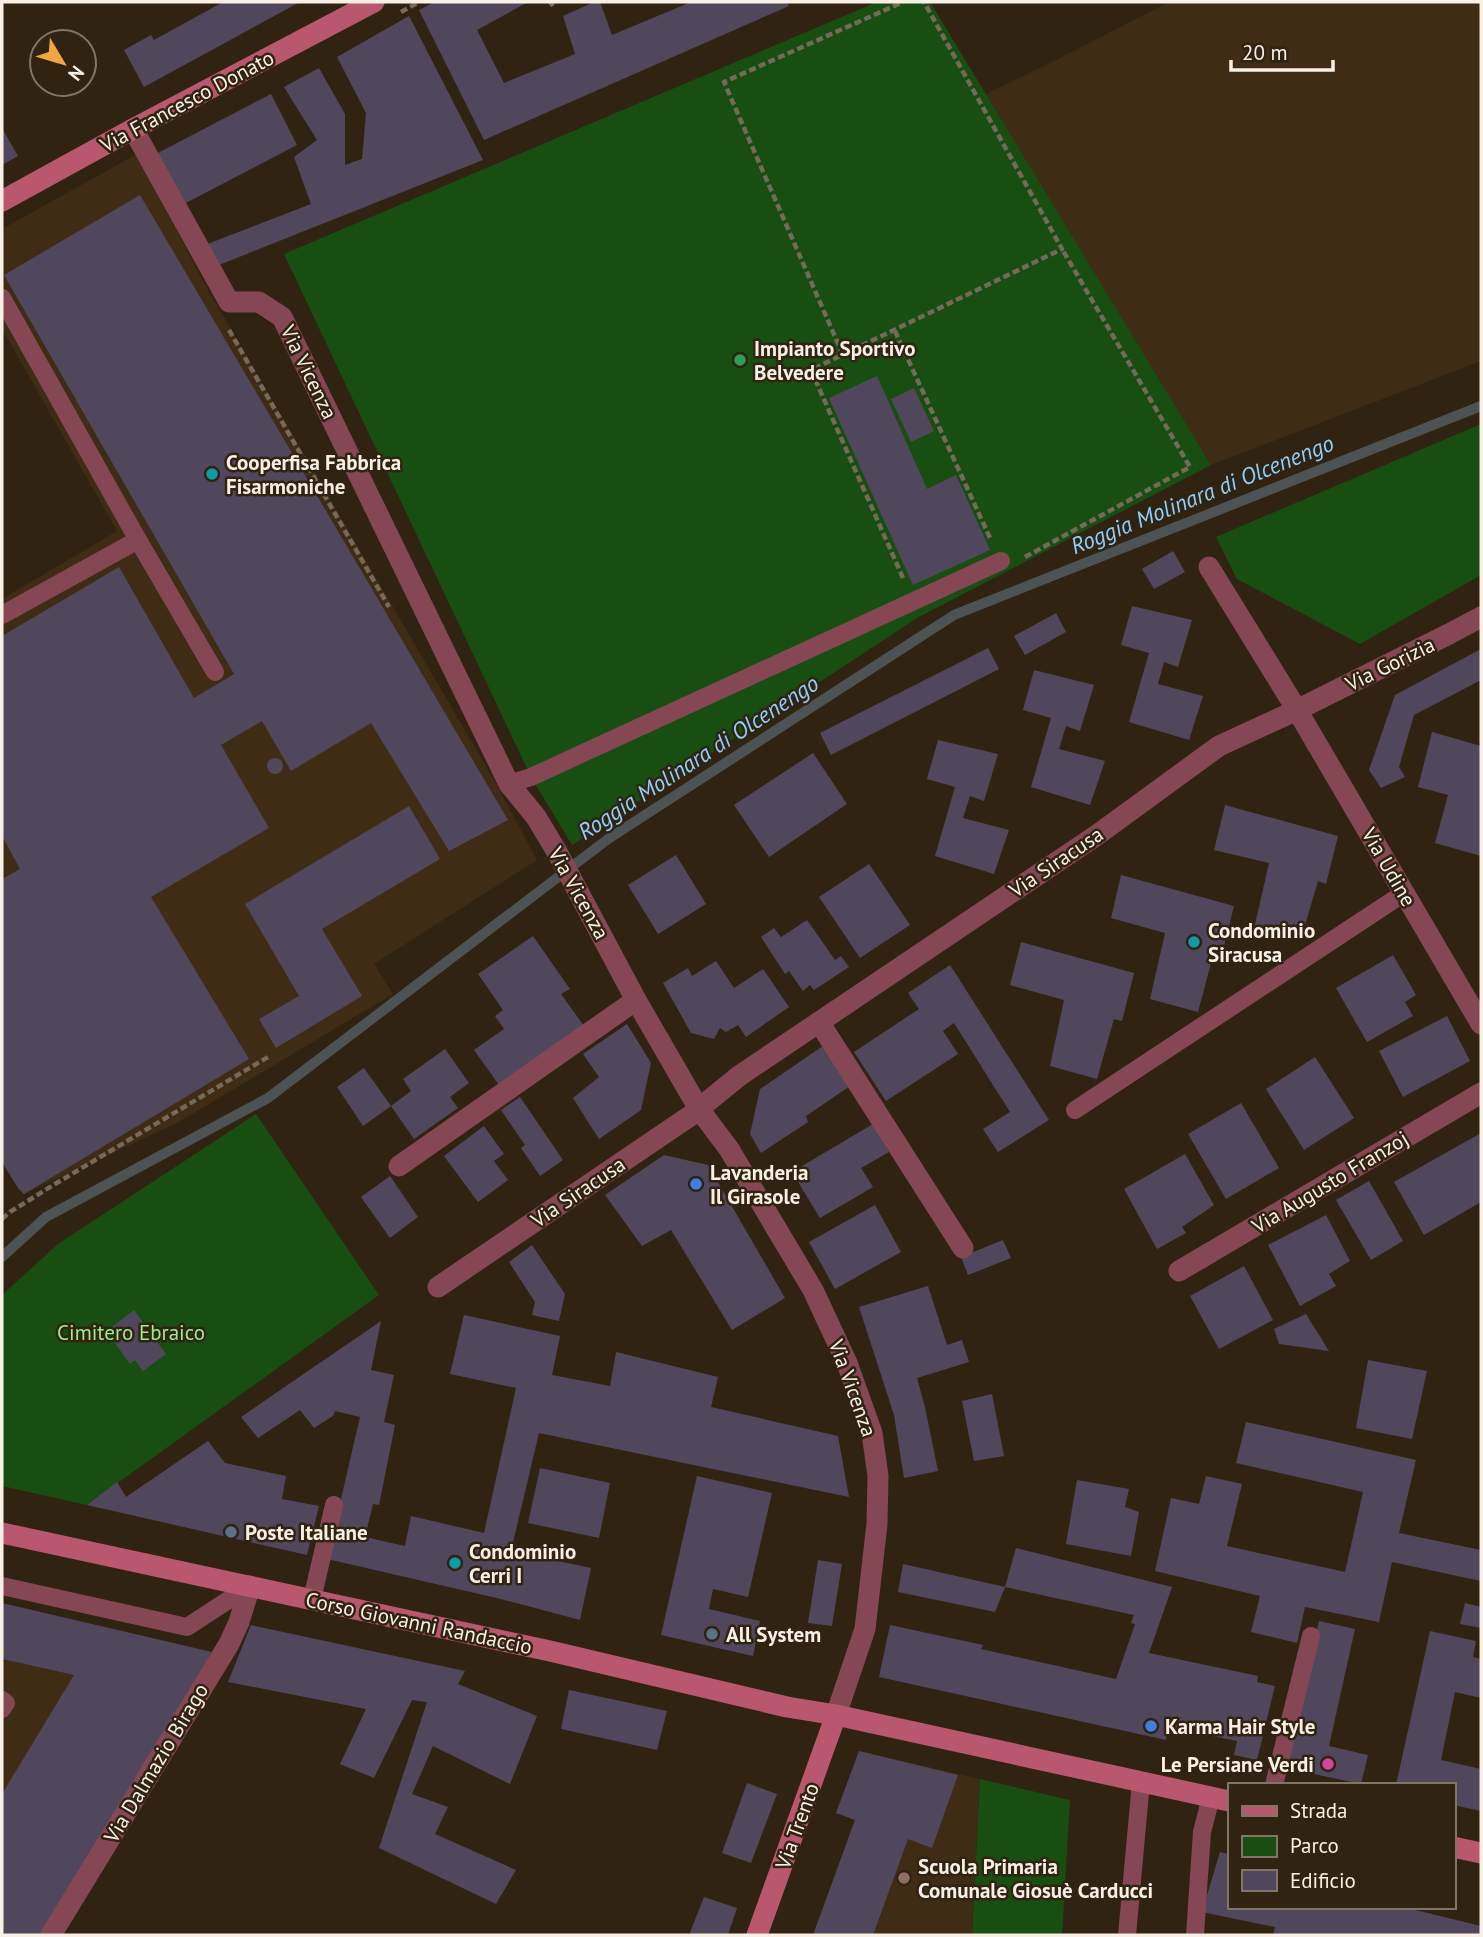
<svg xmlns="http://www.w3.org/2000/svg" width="1483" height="1937" viewBox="0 0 1483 1937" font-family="'PT Sans',sans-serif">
  <rect width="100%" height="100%" fill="#312312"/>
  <g fill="#3e2c14">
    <polygon points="1169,2 1481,2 1481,361 1211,465 982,96 1056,60"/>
    <polygon points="137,154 204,283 494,780 537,860 374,964 393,994 179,1122 24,1194 18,1188 2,1162 2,599 117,531 2,329 2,229"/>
    <polygon points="2,1659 74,1675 164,1730 41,1935 2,1935"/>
    <polygon points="859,1751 980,1779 972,1935 813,1935 855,1820"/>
  </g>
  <g fill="#184e12">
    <polygon points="877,2 930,2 1211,465 917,618 572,845 531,777 284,254"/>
    <polygon points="1481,424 1481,575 1360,644 1237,579 1216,537"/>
    <polygon points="256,1114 379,1295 87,1505 2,1486 2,1295 58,1244"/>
    <polygon points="980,1779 1070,1800 1062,1935 972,1935"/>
  </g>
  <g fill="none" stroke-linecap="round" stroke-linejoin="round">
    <polyline stroke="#4d5254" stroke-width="10" points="2,1257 46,1217 268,1098 608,839 954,615 1481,406"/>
  </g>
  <g fill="#51475c">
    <polygon points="223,2 300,2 144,87 124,50 151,35 154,40"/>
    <polygon points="435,2 528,2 477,30 504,83 575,54 563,16 594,2 600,2 612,35 691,2 787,2 789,6 484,140 419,10"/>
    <polygon points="409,16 483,160 214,267 205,245 311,204 294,157 317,140 284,87 319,68 345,114 345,165 362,159 366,113 337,57"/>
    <polygon points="271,94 297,145 182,205 156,154"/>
    <polygon points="2,128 18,156 2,165"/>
    <polygon points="140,195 508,820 449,851 371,723 291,771 262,721 221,745 269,828 151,897 249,1059 24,1194 18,1188 2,1162 2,879 20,869 2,836 2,636 119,567 194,698 234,674 4,275"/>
    <polygon points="877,376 927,489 956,475 990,550 913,585 829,398"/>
    <polygon points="914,388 934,431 911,442 891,399"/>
    <polygon points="1173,551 1185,572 1154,589 1142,569"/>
    <polygon points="1132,606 1192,620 1178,667 1164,662 1158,684 1203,696 1189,740 1129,722 1149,653 1121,645"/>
    <polygon points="1056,613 1066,632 1025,655 1014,636"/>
    <polygon points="988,648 999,669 831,755 820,733"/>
    <polygon points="1481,649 1481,680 1414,715 1399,767 1405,777 1381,788 1369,770 1395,695"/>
    <polygon points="1034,670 1094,685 1080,731 1066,726 1059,749 1105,761 1090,805 1031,787 1051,718 1023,710"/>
    <polygon points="1432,732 1481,746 1481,856 1435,843 1448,795 1418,787"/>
    <polygon points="938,740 998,754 984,801 970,796 963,818 1009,830 994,874 935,856 955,787 927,779"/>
    <polygon points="813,753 847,804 769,857 734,805"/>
    <circle cx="275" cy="766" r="8"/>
    <polygon points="1225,805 1338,836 1326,884 1318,881 1301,939 1254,929 1269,863 1214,850"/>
    <polygon points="409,806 440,859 322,929 362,996 276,1048 259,1019 299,996 245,904"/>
    <polygon points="676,855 706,904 658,934 628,885"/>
    <polygon points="869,864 910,925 860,958 819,897"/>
    <polygon points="1121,875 1234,906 1222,954 1214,952 1198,1012 1150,999 1165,933 1111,918"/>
    <polygon points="807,920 835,960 841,956 849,967 814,990 810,985 803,991 789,971 785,974 761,937 774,928 781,937"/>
    <polygon points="533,936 570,989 561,994 584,1026 499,1085 474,1050 504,1029 495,1016 503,1010 478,974"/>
    <polygon points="1021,942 1134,973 1122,1021 1114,1019 1097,1079 1050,1066 1064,1000 1010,985"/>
    <polygon points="1393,955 1416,995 1405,1002 1413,1016 1367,1042 1336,988"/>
    <polygon points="716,961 734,988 763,969 789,1007 746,1037 738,1025 726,1032 720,1028 714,1039 691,1033 663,983 688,968 692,976"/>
    <polygon points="950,965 1049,1120 998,1152 983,1129 1010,1112 954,1023 943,1031 958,1054 886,1101 854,1052 919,1009 908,993"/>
    <polygon points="1447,1016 1470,1061 1403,1097 1379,1051"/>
    <polygon points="627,1024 651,1063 641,1110 599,1139 573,1098 599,1077 583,1054"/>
    <polygon points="823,1046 850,1086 806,1116 808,1122 761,1153 750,1134 760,1089"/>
    <polygon points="445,1049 469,1083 450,1097 458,1108 414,1139 391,1106 411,1091 403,1079"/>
    <polygon points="1315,1057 1354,1118 1304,1150 1266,1089"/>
    <polygon points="364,1068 391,1106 363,1126 337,1087"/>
    <polygon points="520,1097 563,1160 540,1176 521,1148 525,1145 501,1110"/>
    <polygon points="1241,1103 1279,1168 1226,1199 1188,1134"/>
    <polygon points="873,1124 889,1152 861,1168 873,1187 820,1218 792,1172"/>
    <polygon points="484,1126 504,1154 494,1161 508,1180 478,1202 444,1156"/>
    <polygon points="1481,1133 1481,1202 1424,1235 1394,1182"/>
    <polygon points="1185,1154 1214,1205 1182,1227 1186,1233 1157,1249 1124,1189"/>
    <polygon points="664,1155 708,1165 785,1298 732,1330 671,1230 642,1246 605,1195"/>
    <polygon points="390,1176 418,1217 390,1238 361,1197"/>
    <polygon points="1369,1181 1403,1241 1371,1260 1336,1200"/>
    <polygon points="875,1205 901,1252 835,1289 809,1242"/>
    <polygon points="1326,1215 1350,1261 1329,1274 1336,1286 1300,1306 1268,1245"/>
    <polygon points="1003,1240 1011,1258 968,1275 961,1257"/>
    <polygon points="532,1245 565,1294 559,1321 532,1315 535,1302 509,1262"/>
    <polygon points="1244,1266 1273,1320 1219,1349 1190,1296"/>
    <polygon points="928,1286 947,1345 962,1340 969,1362 917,1378 925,1407 938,1471 904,1478 894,1415 859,1307"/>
    <polygon points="134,1310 166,1354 143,1371 135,1360 130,1364 115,1343 120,1339 112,1327"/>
    <polygon points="1306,1314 1329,1351 1279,1344 1274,1329"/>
    <polygon points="464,1315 560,1336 552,1375 610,1386 616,1352 718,1377 711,1407 838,1436 849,1497 539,1433 511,1551 591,1568 580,1620 501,1599 327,1559 360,1417 335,1411 333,1416 314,1428 300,1410 258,1438 241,1417 381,1321 371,1370 394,1375 384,1422 395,1425 379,1505 373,1504 365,1537 405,1546 411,1516 484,1533 516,1388 450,1374"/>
    <polygon points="1368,1360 1427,1371 1412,1439 1356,1428"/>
    <polygon points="992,1394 1004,1456 974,1461 962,1401"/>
    <polygon points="1246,1422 1416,1460 1399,1533 1481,1550 1481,1581 1392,1562 1379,1622 1305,1607 1297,1643 1251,1632 1260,1596 1155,1571 1171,1498 1199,1504 1206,1476 1242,1484 1227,1546 1345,1572 1363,1492 1236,1463"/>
    <polygon points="208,1441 225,1463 286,1476 282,1499 319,1506 307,1555 87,1505 117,1482 126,1497"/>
    <polygon points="540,1468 610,1483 599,1538 528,1523"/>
    <polygon points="697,1476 772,1493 748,1597 713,1589 709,1609 760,1621 753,1656 661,1635"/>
    <polygon points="1077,1480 1129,1489 1125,1507 1139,1512 1131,1556 1066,1544"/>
    <polygon points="1016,1548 1172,1587 1149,1653 1258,1676 1257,1682 1275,1686 1257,1760 1234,1755 1237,1741 1168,1727 1166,1740 879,1677 890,1625 983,1645 981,1649 1116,1679 1135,1624 1131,1623 1134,1615 1005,1587"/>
    <polygon points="818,1560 842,1564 832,1626 808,1623"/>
    <polygon points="903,1564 1005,1587 995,1612 898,1592"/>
    <polygon points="2,1603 212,1652 41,1935 2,1935 2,1794 74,1675 2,1659"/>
    <polygon points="1465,1603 1481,1607 1481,1628 1460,1624"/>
    <polygon points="1319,1621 1355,1629 1329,1746 1368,1755 1361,1784 1286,1768"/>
    <polygon points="251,1625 465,1671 458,1684 537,1716 510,1784 433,1746 412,1794 448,1807 435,1834 516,1870 496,1904 379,1848 427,1702 412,1700 374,1778 340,1764 366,1709 228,1682"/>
    <polygon points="1430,1631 1476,1641 1473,1657 1481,1659 1481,1698 1455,1692 1441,1760 1481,1769 1481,1811 1453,1805 1453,1785 1396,1785"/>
    <polygon points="569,1690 667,1711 657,1750 561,1729"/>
    <polygon points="859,1751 958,1775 932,1848 908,1839 873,1935 813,1935 855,1820 836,1813"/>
    <polygon points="747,1783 777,1794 751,1863 722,1853"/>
    <polygon points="1220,1852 1229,1854 1229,1907 1403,1907 1481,1926 1481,1935 1273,1935 1275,1927 1202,1912"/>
    <polygon points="704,1897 737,1908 728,1935 689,1935"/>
  </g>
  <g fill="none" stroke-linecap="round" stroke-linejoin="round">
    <g stroke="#75695a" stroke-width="4.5" stroke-dasharray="7 3.5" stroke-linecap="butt">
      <polyline points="550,2 553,6"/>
      <polyline points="401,12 419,2"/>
      <polyline points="229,330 389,607"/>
      <polyline points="895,331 991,540"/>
      <polyline points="843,355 724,82 903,2"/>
      <polyline points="1025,557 1190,467 1062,249"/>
      <polyline points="903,578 811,370 1062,249 924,2"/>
      <polyline points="2,1219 10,1212 55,1184 268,1057"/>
    </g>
    <g stroke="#854754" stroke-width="18">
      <polyline points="2,298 138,540 2,615"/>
      <polyline points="138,540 215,672"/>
      <polyline points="509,784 531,777 1001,561"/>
      <polyline points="1075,1110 1404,893"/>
      <polyline points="2,1586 187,1627 250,1586"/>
      <polyline points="312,1599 334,1505"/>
      <polyline points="2,1700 6,1703 2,1709"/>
      <polyline points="1274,1785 1311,1636"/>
      <polyline points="1127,1935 1141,1782"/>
      <polyline points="1195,1935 1202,1832 1211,1797"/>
    </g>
    <g stroke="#854754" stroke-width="21">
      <polyline points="133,129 229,302 259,302 282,317 509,784 536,817 557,852 636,1000 699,1109 729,1149 813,1290 847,1363 872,1433 878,1476 877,1524 865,1629 836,1715"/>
      <polyline points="1209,567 1297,710 1481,1024"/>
      <polyline points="819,1022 963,1248"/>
      <polyline points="399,1166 636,1000"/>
      <polyline points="1179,1271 1481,1093"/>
      <polyline points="438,1287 690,1116 739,1076 1097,835 1219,746 1297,710 1449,634 1481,617"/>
      <polyline points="51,1935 229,1644 239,1622 250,1586"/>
    </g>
    <g stroke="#b9576e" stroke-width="21">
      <polyline points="2,201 133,129 374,2"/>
      <polyline points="2,1533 550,1651 787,1707 836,1715 1229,1801"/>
      <polyline points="1453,1847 1481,1853"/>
      <polyline points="757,1935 836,1715"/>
    </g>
  </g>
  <circle fill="#2e9e5b" stroke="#312312" stroke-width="2.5" cx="740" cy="360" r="7"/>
  <g fill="#0f9aa8" stroke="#312312" stroke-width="2.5">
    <circle cx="212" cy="474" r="7"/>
    <circle cx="1194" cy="942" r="7"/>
    <circle cx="455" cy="1563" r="7"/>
  </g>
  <g fill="#3f7fe0" stroke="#312312" stroke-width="2.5">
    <circle cx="696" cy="1184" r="7"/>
    <circle cx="1151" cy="1726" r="7"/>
  </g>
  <g fill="#5c6f8a" stroke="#312312" stroke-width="2.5">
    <circle cx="231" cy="1532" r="7"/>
    <circle cx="712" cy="1634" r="7"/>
  </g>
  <circle fill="#d1479c" stroke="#312312" stroke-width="2.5" cx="1328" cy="1764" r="7"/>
  <circle fill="#8d6e63" stroke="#312312" stroke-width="2.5" cx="904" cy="1878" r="7"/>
  <g text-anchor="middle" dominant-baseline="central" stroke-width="5" stroke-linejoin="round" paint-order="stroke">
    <g font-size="21" fill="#f9f0e5" stroke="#312312">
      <text transform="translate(187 101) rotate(-28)">Via Francesco Donato</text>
      <text transform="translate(309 372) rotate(64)">Via Vicenza</text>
      <text transform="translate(1390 664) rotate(-26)">Via Gorizia</text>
      <text transform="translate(1056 862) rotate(-34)">Via Siracusa</text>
      <text transform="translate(1389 867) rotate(60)">Via Udine</text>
      <text transform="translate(579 893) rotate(61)">Via Vicenza</text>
      <text transform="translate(1330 1182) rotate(-31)">Via Augusto Franzoj</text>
      <text transform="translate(578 1192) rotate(-34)">Via Siracusa</text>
      <text transform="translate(853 1388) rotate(70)">Via Vicenza</text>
      <text transform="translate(419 1623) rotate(12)">Corso Giovanni Randaccio</text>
      <text transform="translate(156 1763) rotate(-59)">Via Dalmazio Birago</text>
      <text transform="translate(797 1826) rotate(-70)">Via Trento</text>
    </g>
    <g font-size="21" font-weight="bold" fill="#f9f0e5" stroke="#312312" text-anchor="start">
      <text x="754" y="348">Impianto Sportivo<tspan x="754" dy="24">Belvedere</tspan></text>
      <text x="226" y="462">Cooperfisa Fabbrica<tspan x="226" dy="24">Fisarmoniche</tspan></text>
      <text x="1208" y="930">Condominio<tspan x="1208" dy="24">Siracusa</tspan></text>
      <text x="710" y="1172">Lavanderia<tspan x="710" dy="24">Il Girasole</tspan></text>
      <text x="245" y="1532">Poste Italiane</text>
      <text x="469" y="1551">Condominio<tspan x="469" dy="24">Cerri I</tspan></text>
      <text x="726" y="1634">All System</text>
      <text x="1165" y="1726">Karma Hair Style</text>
      <text x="1314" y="1764" text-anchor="end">Le Persiane Verdi</text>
      <text x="918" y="1866">Scuola Primaria<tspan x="918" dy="24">Comunale Giosuè Carducci</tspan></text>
    </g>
    <g font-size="21" fill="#98f08d" stroke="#312312">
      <text x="131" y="1332">Cimitero Ebraico</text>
    </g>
    <g font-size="23" font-style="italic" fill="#8cd0fe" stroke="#312312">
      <text transform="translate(1202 494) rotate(-22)">Roggia Molinara di Olcenengo</text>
      <text transform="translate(698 757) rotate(-33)">Roggia Molinara di Olcenengo</text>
    </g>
  </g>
  <rect width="1483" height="1937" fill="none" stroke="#f9f0e5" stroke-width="7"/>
  <rect x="1228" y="1783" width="228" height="126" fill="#312312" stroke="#817566" stroke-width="2"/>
  <rect x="1242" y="1806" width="35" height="10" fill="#b9576e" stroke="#817566" stroke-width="2"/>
  <text x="1290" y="1818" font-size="21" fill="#f9f0e5">Strada</text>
  <rect x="1242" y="1836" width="35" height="21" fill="#184e12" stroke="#817566" stroke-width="2"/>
  <text x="1290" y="1853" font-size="21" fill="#f9f0e5">Parco</text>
  <rect x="1242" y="1870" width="35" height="21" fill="#51475c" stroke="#817566" stroke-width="2"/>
  <text x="1290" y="1888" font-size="21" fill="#f9f0e5">Edificio</text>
  <g transform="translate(63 63) rotate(128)"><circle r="33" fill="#312312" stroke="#817566" stroke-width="2"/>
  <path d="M0-5L12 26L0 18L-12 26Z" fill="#f3a442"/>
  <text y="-10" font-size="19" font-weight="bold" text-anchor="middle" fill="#f9f0e5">N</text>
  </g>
  <path d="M1231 60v10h102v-10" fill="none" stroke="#f9f0e5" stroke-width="3.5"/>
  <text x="1242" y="60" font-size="21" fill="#f9f0e5" stroke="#312312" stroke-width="5" paint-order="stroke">20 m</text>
</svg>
